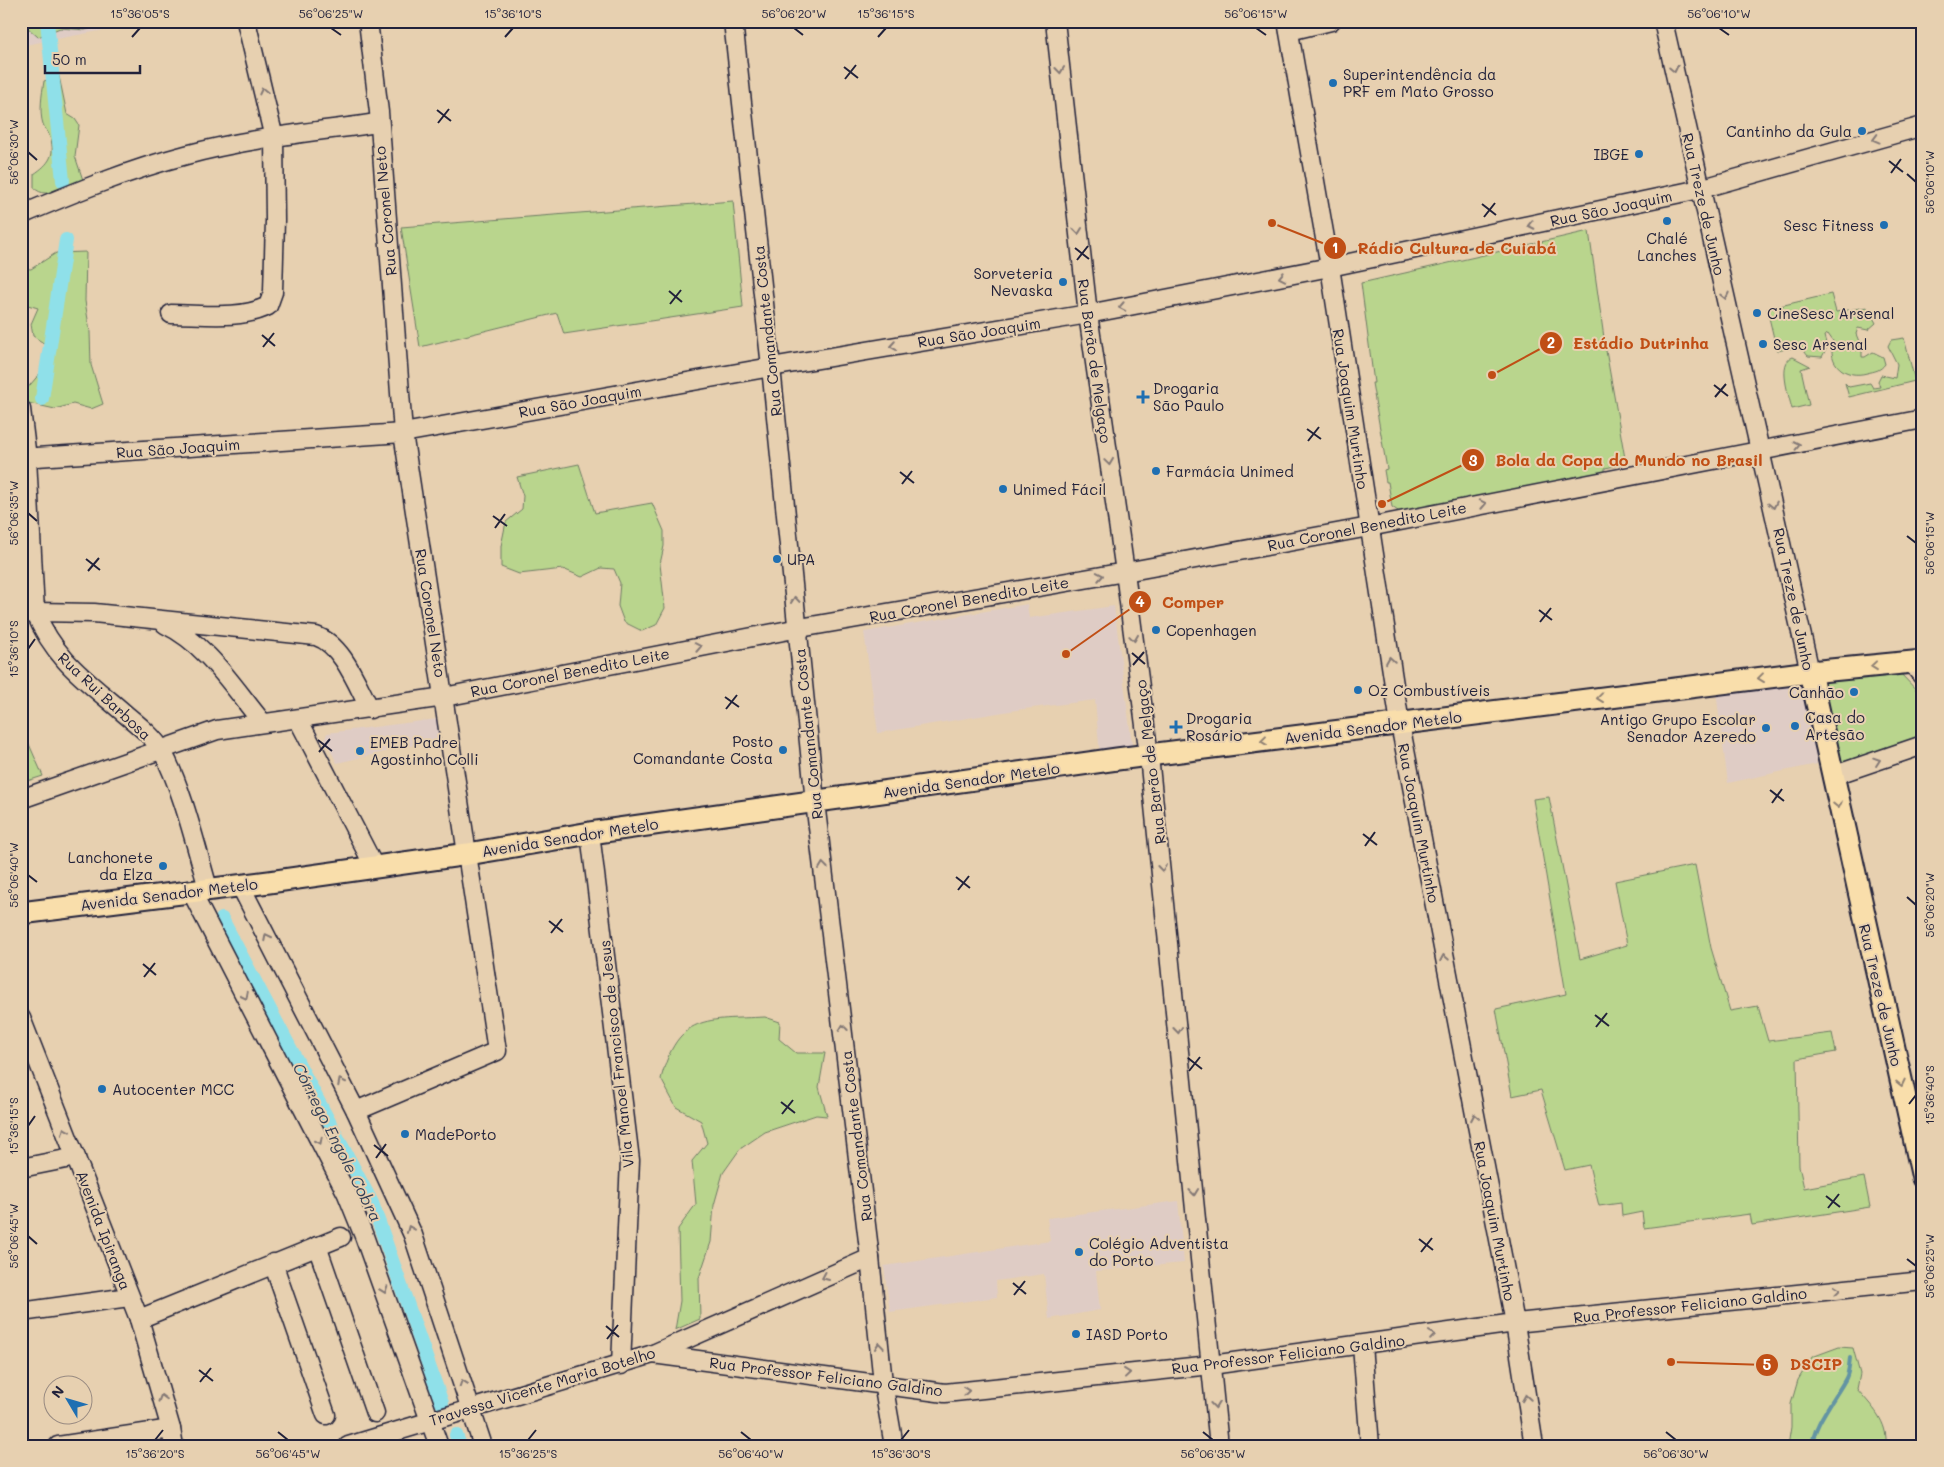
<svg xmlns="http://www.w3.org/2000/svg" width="1944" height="1467" viewBox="0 0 1944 1467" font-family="Mali,sans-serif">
  <rect width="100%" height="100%" fill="#e7d0b0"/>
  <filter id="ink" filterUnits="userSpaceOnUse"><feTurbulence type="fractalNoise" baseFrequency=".02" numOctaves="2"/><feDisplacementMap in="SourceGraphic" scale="10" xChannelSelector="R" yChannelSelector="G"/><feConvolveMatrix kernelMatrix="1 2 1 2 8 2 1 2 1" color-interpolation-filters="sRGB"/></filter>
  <g filter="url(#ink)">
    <g fill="#dfccc5">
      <polygon points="21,21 152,21 25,45 21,33"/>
      <polygon points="1027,604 1029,618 1114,606 1133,752 1100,756 1095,700 1016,710 878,733 864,632"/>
      <polygon points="1804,682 1817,764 1728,783 1716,692"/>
      <polygon points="437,719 443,722 445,738 337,763 325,739 327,733"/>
      <polygon points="1178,1201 1184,1263 1096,1271 1100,1310 1049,1319 1044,1274 996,1281 997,1297 890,1312 884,1266 1050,1241 1047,1218"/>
    </g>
    <g fill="#b9d58d" stroke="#6e7c64">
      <polygon points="25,21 130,21 110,23 85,30 60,28 38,37 28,28"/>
      <path d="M59,76L67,114L75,119L79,125L75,156L83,180C67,186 48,201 34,188V174C49,164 57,154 49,135C48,131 44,128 43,124C39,112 42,94 44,81Z"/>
      <polygon points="733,201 743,307 564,334 557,313 420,347 401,227"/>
      <polygon points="1589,231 1605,345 1626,464 1605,468 1605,472 1401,513 1392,507 1388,482 1386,482 1384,470 1387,469 1372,383 1374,383 1361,283"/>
      <polygon points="86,252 85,301 90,332 91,365 103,404 91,409 73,404 55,409 28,403 25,391 41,372 45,344 33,336 31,324 38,308 21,303 21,268 31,269 56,253"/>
      <path d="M1831,294L1836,312L1867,307L1876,323L1868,330L1858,328L1856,334L1862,349V357H1865L1873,352L1883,357L1885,364C1880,371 1875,371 1867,373C1845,379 1827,364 1833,341L1828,334L1824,336L1827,347L1822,357L1808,356L1800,346L1777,351L1767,309Z"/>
      <polygon points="1904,338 1915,381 1849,397 1845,383 1849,387 1870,383 1873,388 1880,387 1878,381 1881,375 1895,378 1897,364 1888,346 1891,340"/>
      <path d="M1793,357L1810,366L1801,369L1809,405L1792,409C1789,396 1777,362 1793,357Z"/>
      <polygon points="579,464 595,513 652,503 664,531 664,546 660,564 665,608 656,625 642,631 624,622 618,606 620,583 614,569 601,568 582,577 563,569 519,574 501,567 501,546 506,522 522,509 523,496 517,477"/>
      <polygon points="1899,672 1923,697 1923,737 1847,765 1840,764 1823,686 1828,679"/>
      <polygon points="21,726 43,776 21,783"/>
      <polygon points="1549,797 1580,959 1627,945 1615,881 1695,865 1711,948 1730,1011 1758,1006 1768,1041 1832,1033 1836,1052 1797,1059 1799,1166 1804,1188 1864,1177 1870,1207 1752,1225 1750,1214 1644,1228 1642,1212 1622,1216 1621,1203 1599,1206 1589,1165 1565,1170 1541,1090 1512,1096 1496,1009 1566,994 1533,799"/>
      <path d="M765,1017L780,1022L779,1039L796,1053H825L819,1087L827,1116L816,1115L765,1132L740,1149L723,1173L714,1205L711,1242L699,1278L700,1319L675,1330L680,1301L678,1229L696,1204L692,1161L707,1143L701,1121L676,1107L661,1079C678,1013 707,1020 765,1017Z"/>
      <path d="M1839,1347L1853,1348L1860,1374L1857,1389C1872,1407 1888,1421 1886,1446H1788L1791,1427V1404L1798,1380L1812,1357Z"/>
    </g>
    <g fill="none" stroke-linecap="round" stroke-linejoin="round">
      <path stroke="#6394a3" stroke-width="4" d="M1813,1446C1810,1429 1838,1394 1846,1378C1849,1372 1849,1365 1850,1358"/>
      <g stroke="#8fe0e9" stroke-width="14">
        <polyline points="47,21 63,181"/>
        <polyline points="42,399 66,240"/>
        <polyline points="222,919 372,1203 442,1403"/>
        <polyline points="456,1435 460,1446"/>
      </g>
      <g stroke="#22223b" stroke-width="21">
        <g id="minor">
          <polyline points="733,21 771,367 815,802 870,1258 883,1383 894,1446"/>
          <polyline points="1055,21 1088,314 1125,572 1149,756 1219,1446"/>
          <polyline points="1287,21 1330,267 1400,724 1515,1323 1534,1446"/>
          <polyline points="1663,21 1810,672"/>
          <polyline points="1289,31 1331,21"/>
          <path d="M21,215C75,192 129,170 186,155C248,138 314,132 378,123"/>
          <path d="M171,314C202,314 240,320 268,306L273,292L275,220L274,138L246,21"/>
          <path d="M21,409L27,458L35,612C55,660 86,680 124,713C137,724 153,736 162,751C182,787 196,847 208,888"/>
          <polyline points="21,458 403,433 771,367 1088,314 1330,267 1700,189 1923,126"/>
          <path d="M21,615L35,612L94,613L316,636C343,645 357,685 370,709"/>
          <path d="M165,624C207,644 233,687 262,722"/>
          <polyline points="1911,662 1923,677"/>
          <polyline points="298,719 374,866"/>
          <polyline points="1832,776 1923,745"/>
          <polyline points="21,799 217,730 444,697 794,629 1125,572 1369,527 1923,419"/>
          <polyline points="590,833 630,1160 621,1365"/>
          <polyline points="240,885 356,1111 413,1235 483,1446"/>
          <polyline points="191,891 347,1194 364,1236 439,1446"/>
          <polyline points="21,1018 139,1319 171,1429 174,1446"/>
          <polyline points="356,1111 497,1051 403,433 379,112 368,21"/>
          <polyline points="21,1168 76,1157"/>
          <polyline points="317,1246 375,1413"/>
          <polyline points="273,1263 326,1415"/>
          <polyline points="21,1312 129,1297"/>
          <polyline points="139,1319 341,1237"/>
          <polyline points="1362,1345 1370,1446"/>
          <polyline points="653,1354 945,1393 1211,1365 1515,1323 1923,1281"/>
          <polyline points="58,1446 171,1429"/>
          <polyline points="348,1446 653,1354 870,1258"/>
        </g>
      </g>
      <g stroke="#22223b" stroke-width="25">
        <g id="major">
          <polyline points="1810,672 1923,1178"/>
          <polyline points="21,913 269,882 468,854 590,833 1117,759 1810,672 1923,661"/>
        </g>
      </g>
      <use href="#minor" stroke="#e7d0b0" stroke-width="18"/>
      <use href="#major" stroke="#f9deab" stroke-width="21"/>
    </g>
    <defs><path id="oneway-chevron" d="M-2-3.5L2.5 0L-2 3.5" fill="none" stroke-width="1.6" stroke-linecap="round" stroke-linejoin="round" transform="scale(1.25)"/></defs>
    <g stroke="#847976">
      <use href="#oneway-chevron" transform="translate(1674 69) rotate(78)"/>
      <use href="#oneway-chevron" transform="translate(1060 70) rotate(84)"/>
      <use href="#oneway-chevron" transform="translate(263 91) rotate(-103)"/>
      <use href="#oneway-chevron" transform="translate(1876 139) rotate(165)"/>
      <use href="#oneway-chevron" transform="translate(1531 225) rotate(168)"/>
      <use href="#oneway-chevron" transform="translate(1078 231) rotate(83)"/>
      <use href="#oneway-chevron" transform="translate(1282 277) rotate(169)"/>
      <use href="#oneway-chevron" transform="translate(1725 296) rotate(77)"/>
      <use href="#oneway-chevron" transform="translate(1122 307) rotate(169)"/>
      <use href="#oneway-chevron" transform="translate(893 346) rotate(171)"/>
      <use href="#oneway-chevron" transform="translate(1797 445) rotate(-12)"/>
      <use href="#oneway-chevron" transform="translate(1109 462) rotate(82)"/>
      <use href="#oneway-chevron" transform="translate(1483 504) rotate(-11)"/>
      <use href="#oneway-chevron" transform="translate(1773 505) rotate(78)"/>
      <use href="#oneway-chevron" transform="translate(1100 576) rotate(-10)"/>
      <use href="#oneway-chevron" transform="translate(795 600) rotate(-96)"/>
      <use href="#oneway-chevron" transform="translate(1134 638) rotate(82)"/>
      <use href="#oneway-chevron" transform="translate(698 647) rotate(-11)"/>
      <use href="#oneway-chevron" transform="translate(1390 660) rotate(-99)"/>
      <use href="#oneway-chevron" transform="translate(1877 761) rotate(-19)"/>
      <use href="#oneway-chevron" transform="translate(823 866) rotate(-97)"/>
      <use href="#oneway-chevron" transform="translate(1162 868) rotate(84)"/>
      <use href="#oneway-chevron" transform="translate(267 937) rotate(-117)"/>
      <use href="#oneway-chevron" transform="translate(1444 958) rotate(-101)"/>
      <use href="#oneway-chevron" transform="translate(245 996) rotate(63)"/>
      <use href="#oneway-chevron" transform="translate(843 1028) rotate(-97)"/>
      <use href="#oneway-chevron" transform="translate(1178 1030) rotate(84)"/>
      <use href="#oneway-chevron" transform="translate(341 1082) rotate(-117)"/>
      <use href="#oneway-chevron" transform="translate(1475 1117) rotate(-101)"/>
      <use href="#oneway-chevron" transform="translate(65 1131) rotate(-113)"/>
      <use href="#oneway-chevron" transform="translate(319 1141) rotate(63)"/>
      <use href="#oneway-chevron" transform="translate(1194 1192) rotate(84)"/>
      <use href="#oneway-chevron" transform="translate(410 1229) rotate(-113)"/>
      <use href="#oneway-chevron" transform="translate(825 1277) rotate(156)"/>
      <use href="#oneway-chevron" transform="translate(384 1290) rotate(70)"/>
      <use href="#oneway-chevron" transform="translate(1837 1290) rotate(-6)"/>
      <use href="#oneway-chevron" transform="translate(1432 1335) rotate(-8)"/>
      <use href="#oneway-chevron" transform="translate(879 1346) rotate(-96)"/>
      <use href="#oneway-chevron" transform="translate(1127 1373) rotate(-6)"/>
      <use href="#oneway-chevron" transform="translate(463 1383) rotate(-109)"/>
      <use href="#oneway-chevron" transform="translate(966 1391) rotate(-6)"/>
      <use href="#oneway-chevron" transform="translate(162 1398) rotate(-106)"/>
      <use href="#oneway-chevron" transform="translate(1526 1398) rotate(-99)"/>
      <use href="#oneway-chevron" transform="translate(1215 1405) rotate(84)"/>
    </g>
    <g stroke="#8e8073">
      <use href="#oneway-chevron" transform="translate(1874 666) rotate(174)"/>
      <use href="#oneway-chevron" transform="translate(1761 678) rotate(173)"/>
      <use href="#oneway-chevron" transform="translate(1600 698) rotate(173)"/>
      <use href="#oneway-chevron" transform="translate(1264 741) rotate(173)"/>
      <use href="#oneway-chevron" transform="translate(1838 805) rotate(77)"/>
      <use href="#oneway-chevron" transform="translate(1901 1083) rotate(77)"/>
    </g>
  </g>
  <path fill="none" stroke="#22223b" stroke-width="2" d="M331,28L341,35M794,28L803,35M1256,28L1266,35M1719,28L1729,35M132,37L140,28M505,37L513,28M878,37L886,28M844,67L858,78M845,79L856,65M437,110L451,121M438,123L449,109M28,152L37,160M1889,161L1903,172M1891,173L1901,159M1907,174L1916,182M1482,204L1496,215M1484,217L1495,203M1075,248L1089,259M1077,260L1088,246M669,291L682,302M670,304L681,290M262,335L275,346M263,347L274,333M1714,385L1728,396M1715,397L1726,384M1307,429L1321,439M1308,441L1319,427M900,472L914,483M902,484L912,471M28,513L37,521M493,516L507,526M495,528L505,514M1907,536L1916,543M86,559L100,570M88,571L99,558M1539,610L1552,620M1540,622L1551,608M28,649L35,639M1132,653L1145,664M1133,665L1144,652M725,697L739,707M726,709L737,695M318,740L332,751M319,752L330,739M1770,790L1784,801M1772,803L1782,789M1363,834L1377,845M1365,846L1375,832M28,875L37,882M956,877L970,888M958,890L969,876M1907,897L1916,905M549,921L563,932M551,933L562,919M143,964L156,975M144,977L155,963M1595,1015L1609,1026M1596,1027L1607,1013M1188,1058L1202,1069M1189,1071L1200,1057M781,1102L795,1113M1909,1104L1916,1095M782,1114L793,1100M28,1126L35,1116M374,1145L388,1156M376,1158L386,1144M1826,1196L1840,1207M1828,1208L1839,1194M28,1236L37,1244M1419,1239L1433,1250M1421,1252L1432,1238M1907,1259L1916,1266M1013,1283L1026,1294M1014,1295L1025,1281M606,1326L619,1337M607,1339L618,1325M199,1370L213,1381M200,1382L211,1368M278,1432L288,1440M741,1432L751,1440M1203,1432L1213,1440M1666,1432L1676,1440M155,1440L163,1430M528,1440L536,1430M901,1440L909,1430"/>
  <g fill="#1f6fb2" stroke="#e7d0b0" stroke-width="2">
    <circle cx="1333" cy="83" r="5"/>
    <circle cx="1862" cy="131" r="5"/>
    <circle cx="1639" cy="154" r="5"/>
    <circle cx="1667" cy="221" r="5"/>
    <circle cx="1884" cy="225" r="5"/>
    <circle cx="1063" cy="282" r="5"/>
    <circle cx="1757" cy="313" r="5"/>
    <circle cx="1763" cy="344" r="5"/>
    <path d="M1140.5 389.5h5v5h5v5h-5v5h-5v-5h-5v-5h5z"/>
    <circle cx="1156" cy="471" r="5"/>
    <circle cx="1003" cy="489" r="5"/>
    <circle cx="777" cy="559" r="5"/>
    <circle cx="1156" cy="630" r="5"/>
    <circle cx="1358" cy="690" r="5"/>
    <circle cx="1854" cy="692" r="5"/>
    <circle cx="1795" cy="726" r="5"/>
    <path d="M1173.5 719.5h5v5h5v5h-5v5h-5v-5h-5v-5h5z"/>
    <circle cx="1766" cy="728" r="5"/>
    <circle cx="783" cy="750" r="5"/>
    <circle cx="360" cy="751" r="5"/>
    <circle cx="163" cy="866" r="5"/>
    <circle cx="102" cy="1089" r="5"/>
    <circle cx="405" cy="1134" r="5"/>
    <circle cx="1079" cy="1252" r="5"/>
    <circle cx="1076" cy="1334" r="5"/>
  </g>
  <g text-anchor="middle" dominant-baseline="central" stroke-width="4" stroke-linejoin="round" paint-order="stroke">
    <g font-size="15" fill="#22223b" stroke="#e7d0b0" text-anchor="start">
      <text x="1343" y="74">Superintendência da<tspan x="1343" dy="17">PRF em Mato Grosso</tspan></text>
      <text x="1852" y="131" text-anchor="end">Cantinho da Gula</text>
      <text x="1629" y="154" text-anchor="end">IBGE</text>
      <text x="1874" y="225" text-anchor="end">Sesc Fitness</text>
      <text x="1667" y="238" text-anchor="middle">Chalé<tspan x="1667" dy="17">Lanches</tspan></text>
      <text x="1053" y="273" text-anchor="end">Sorveteria<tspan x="1053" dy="17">Nevaska</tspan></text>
      <text x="1767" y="313">CineSesc Arsenal</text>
      <text x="1773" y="344">Sesc Arsenal</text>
      <text x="1153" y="388">Drogaria<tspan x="1153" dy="17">São Paulo</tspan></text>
      <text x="1166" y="471">Farmácia Unimed</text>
      <text x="1013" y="489">Unimed Fácil</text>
      <text x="787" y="559">UPA</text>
      <text x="1166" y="630">Copenhagen</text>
      <text x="1368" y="690">Oz Combustíveis</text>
      <text x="1844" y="692" text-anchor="end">Canhão</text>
      <text x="1805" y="717">Casa do<tspan x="1805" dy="17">Artesão</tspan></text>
      <text x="1186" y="718">Drogaria<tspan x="1186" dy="17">Rosário</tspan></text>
      <text x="1756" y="719" text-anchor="end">Antigo Grupo Escolar<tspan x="1756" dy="17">Senador Azeredo</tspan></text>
      <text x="773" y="741" text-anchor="end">Posto<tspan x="773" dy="17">Comandante Costa</tspan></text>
      <text x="370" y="742">EMEB Padre<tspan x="370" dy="17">Agostinho Colli</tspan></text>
      <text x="153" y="857" text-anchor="end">Lanchonete<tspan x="153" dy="17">da Elza</tspan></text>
      <text x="112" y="1089">Autocenter MCC</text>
      <text x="415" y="1134">MadePorto</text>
      <text x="1089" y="1243">Colégio Adventista<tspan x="1089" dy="17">do Porto</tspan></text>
      <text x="1086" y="1334">IASD Porto</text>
    </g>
    <g font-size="15" fill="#22223b" stroke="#e7d0b0">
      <text transform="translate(1704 204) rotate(77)">Rua Treze de Junho</text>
      <text transform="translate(1611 208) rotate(-12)">Rua São Joaquim</text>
      <text transform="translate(385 211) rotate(-95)">Rua Coronel Neto</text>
      <text transform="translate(767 331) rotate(-96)">Rua Comandante Costa</text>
      <text transform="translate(979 332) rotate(-9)">Rua São Joaquim</text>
      <text transform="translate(1095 361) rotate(82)">Rua Barão de Melgaço</text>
      <text transform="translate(580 401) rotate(-10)">Rua São Joaquim</text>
      <text transform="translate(1351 409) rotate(81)">Rua Joaquim Murtinho</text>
      <text transform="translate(178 448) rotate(-4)">Rua São Joaquim</text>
      <text transform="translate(1367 526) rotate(-11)">Rua Coronel Benedito Leite</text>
      <text transform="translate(969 599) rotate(-10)">Rua Coronel Benedito Leite</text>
      <text transform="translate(1794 599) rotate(78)">Rua Treze de Junho</text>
      <text transform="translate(431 613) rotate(81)">Rua Coronel Neto</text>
      <text transform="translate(570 672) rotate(-11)">Rua Coronel Benedito Leite</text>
      <text transform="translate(105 696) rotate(43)">Rua Rui Barbosa</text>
      <text transform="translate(1373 727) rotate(-7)">Avenida Senador Metelo</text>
      <text transform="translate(808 734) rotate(-96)">Rua Comandante Costa</text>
      <text transform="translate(1150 762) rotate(-97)">Rua Barão de Melgaço</text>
      <text transform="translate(971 780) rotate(-8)">Avenida Senador Metelo</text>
      <text transform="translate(1419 823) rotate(79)">Rua Joaquim Murtinho</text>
      <text transform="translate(570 837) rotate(-9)">Avenida Senador Metelo</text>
      <text transform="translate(169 894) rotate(-7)">Avenida Senador Metelo</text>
      <text transform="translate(1881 995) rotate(77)">Rua Treze de Junho</text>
      <text transform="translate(616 1054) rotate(-96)">Vila Manoel Francisco de Jesus</text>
      <text transform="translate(856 1136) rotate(-97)">Rua Comandante Costa</text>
      <text transform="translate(1495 1221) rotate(79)">Rua Joaquim Murtinho</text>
      <text transform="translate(104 1230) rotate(69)">Avenida Ipiranga</text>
      <text transform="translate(1690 1305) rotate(-6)">Rua Professor Feliciano Galdino</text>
      <text transform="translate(1288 1354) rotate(-7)">Rua Professor Feliciano Galdino</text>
      <text transform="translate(826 1376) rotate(7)">Rua Professor Feliciano Galdino</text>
      <text transform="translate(542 1386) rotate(-17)">Travessa Vicente Maria Botelho</text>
    </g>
    <g font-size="16" font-style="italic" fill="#323e55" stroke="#e7d0b0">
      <text transform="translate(338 1142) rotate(63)">Córrego Engole Cobra</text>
    </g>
  </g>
  <path fill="none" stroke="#c04e15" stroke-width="2" d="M1272 223L1335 248M1492 375L1551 343M1382 504L1473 460M1066 654L1140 602M1671 1362L1767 1365"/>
  <g fill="#c04e15" stroke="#e7d0b0" stroke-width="2">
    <circle cx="1272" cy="223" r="5"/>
    <circle cx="1492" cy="375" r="5"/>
    <circle cx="1382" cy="504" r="5"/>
    <circle cx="1066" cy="654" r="5"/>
    <circle cx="1671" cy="1362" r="5"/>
    <circle cx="1335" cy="248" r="12"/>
    <circle cx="1551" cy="343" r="12"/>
    <circle cx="1473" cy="460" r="12"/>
    <circle cx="1140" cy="602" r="12"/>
    <circle cx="1767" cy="1365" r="12"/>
  </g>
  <g font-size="15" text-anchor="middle" font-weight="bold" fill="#fff">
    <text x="1335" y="253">1</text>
    <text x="1551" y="348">2</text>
    <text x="1473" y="466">3</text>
    <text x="1140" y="607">4</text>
    <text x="1767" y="1370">5</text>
  </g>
  <g font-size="16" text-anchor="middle" font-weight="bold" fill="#c04e15" stroke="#e7d0b0" stroke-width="4" stroke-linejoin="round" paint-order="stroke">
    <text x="1457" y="254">Rádio Cultura de Cuiabá</text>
    <text x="1641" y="349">Estádio Dutrinha</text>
    <text x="1629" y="466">Bola da Copa do Mundo no Brasil</text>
    <text x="1193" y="608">Comper</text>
    <text x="1816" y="1370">DSCIP</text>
  </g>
  <rect width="1944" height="1467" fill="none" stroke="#e7d0b0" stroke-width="55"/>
  <g transform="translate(68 1400) rotate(308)"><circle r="24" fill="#e7d0b0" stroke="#988a81"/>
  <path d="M0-4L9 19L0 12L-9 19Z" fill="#1f6fb2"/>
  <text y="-8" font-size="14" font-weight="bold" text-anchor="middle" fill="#22223b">N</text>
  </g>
  <path d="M45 65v8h95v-8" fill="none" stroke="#22223b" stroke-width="2.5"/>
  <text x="52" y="65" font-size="15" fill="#22223b" stroke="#e7d0b0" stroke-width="4" paint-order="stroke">50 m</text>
  <rect x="28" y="28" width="1888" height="1412" fill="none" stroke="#22223b" stroke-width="2"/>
  <g font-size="12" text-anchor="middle" fill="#22223b">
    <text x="140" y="18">15°36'05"S</text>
    <text x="331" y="18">56°06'25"W</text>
    <text x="513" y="18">15°36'10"S</text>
    <text x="794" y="18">56°06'20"W</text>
    <text x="886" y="18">15°36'15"S</text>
    <text x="1256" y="18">56°06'15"W</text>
    <text x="1719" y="18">56°06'10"W</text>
    <text transform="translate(14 152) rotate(-90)" y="4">56°06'30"W</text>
    <text transform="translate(1930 182) rotate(-90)" y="4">56°06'10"W</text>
    <text transform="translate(14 513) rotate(-90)" y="4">56°06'35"W</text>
    <text transform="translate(1930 543) rotate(-90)" y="4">56°06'15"W</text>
    <text transform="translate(14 649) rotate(-90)" y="4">15°36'10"S</text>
    <text transform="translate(14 875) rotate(-90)" y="4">56°06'40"W</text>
    <text transform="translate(1930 905) rotate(-90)" y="4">56°06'20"W</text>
    <text transform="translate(1930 1095) rotate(-90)" y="4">15°36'40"S</text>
    <text transform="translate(14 1126) rotate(-90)" y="4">15°36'15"S</text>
    <text transform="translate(14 1236) rotate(-90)" y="4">56°06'45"W</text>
    <text transform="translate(1930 1266) rotate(-90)" y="4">56°06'25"W</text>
    <text x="155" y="1458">15°36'20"S</text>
    <text x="288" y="1458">56°06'45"W</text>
    <text x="528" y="1458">15°36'25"S</text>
    <text x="751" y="1458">56°06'40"W</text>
    <text x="901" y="1458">15°36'30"S</text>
    <text x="1213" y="1458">56°06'35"W</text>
    <text x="1676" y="1458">56°06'30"W</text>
  </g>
</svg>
